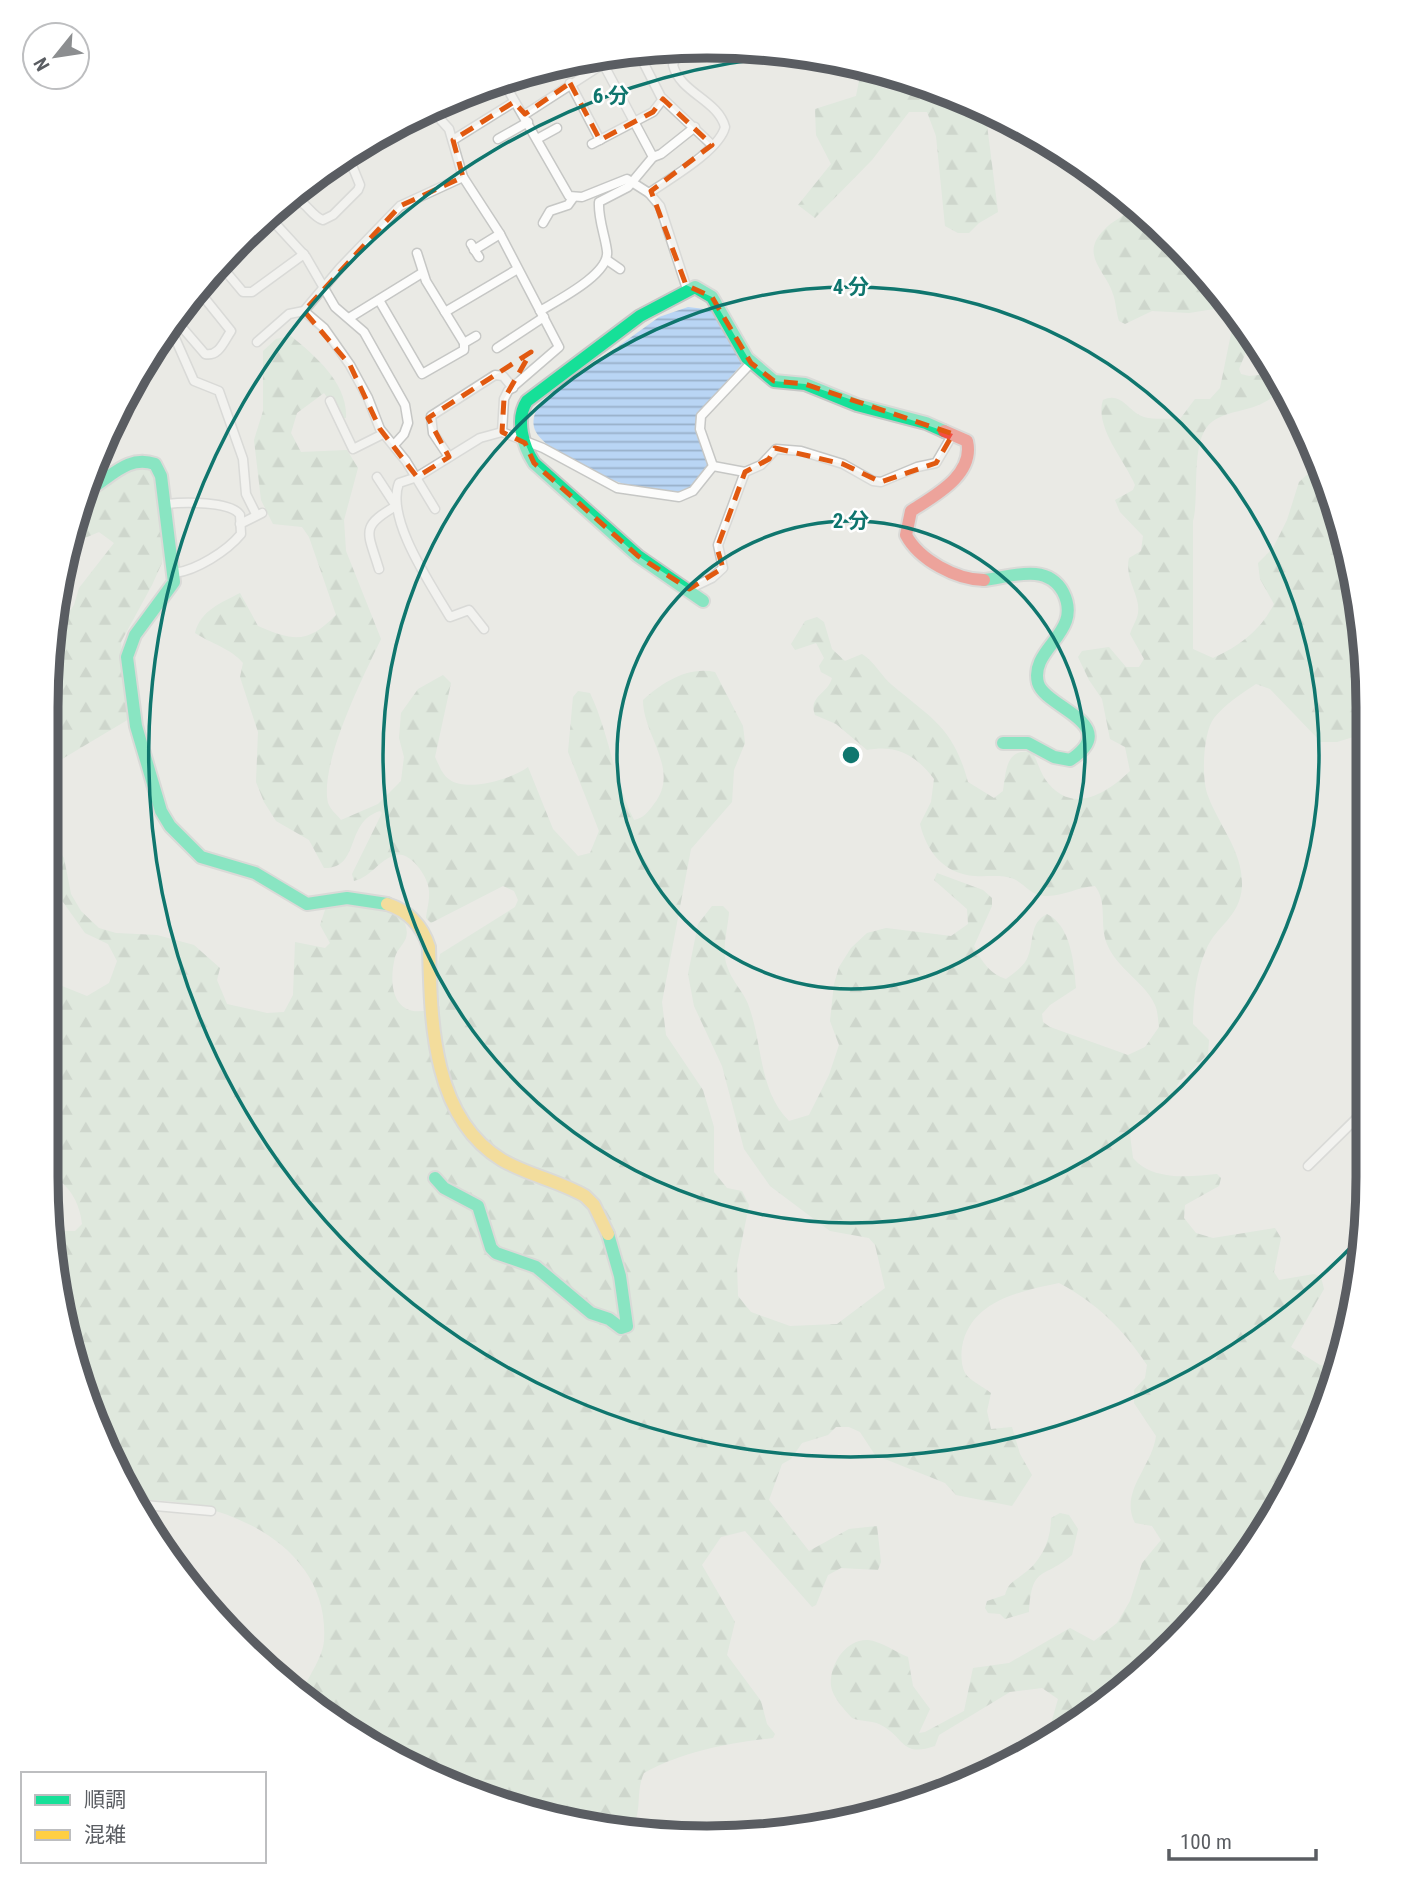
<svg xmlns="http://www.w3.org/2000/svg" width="1414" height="1884" viewBox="0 0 1414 1884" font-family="'Roboto Condensed','Noto Sans JP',sans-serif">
  <defs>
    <pattern id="forest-firs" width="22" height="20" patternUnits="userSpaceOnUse" patternTransform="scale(1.75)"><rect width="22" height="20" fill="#d2e6d2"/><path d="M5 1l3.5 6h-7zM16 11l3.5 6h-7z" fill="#adbeae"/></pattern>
    <pattern id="water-rules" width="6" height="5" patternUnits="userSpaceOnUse" patternTransform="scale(1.75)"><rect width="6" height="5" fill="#b9d5f4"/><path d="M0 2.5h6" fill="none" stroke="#99b0c9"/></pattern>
  </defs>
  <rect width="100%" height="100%" fill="#eaeae5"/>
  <g fill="url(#forest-firs)">
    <path d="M867,79C881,89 903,98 915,82L960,96L985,109L998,212L979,223L969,233H958L945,226L936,136L927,112H909L872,160L815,218L798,205L831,164L816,135L815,109L856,96L859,81Z"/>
    <path d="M1134,206L1174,239L1253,335L1239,369L1241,374L1249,376L1268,374L1275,384L1274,396C1252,413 1233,408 1213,421C1189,437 1200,496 1193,521V649L1213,658C1240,646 1261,630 1274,604L1260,579L1258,563L1273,548L1287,520L1299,482L1308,474H1324L1363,621V734L1337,742H1321L1270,689L1256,684C1241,694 1225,704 1214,718C1203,732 1201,779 1208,796C1219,826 1243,851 1242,886C1240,918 1216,925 1206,950C1196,972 1193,999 1193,1024L1209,1040L1208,1054L1179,1082L1170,1101L1135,1123L1130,1135L1133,1158C1152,1181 1190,1177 1217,1174L1221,1178L1219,1186L1185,1205L1184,1218L1196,1233L1213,1238L1275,1228L1281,1238L1274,1272L1279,1280L1314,1274L1321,1277L1324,1289L1291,1347L1320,1365L1338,1369L1333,1390L1280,1508L1204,1613L1075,1727L1036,1746L1048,1734L1058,1699L1042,1688L1010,1692L939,1735L935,1746C900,1758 906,1737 879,1724C870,1720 861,1722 852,1718C844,1709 833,1698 831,1686C829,1666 845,1639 868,1640C880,1641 896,1652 908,1657L913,1686L930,1709L919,1733L925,1732L964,1711L973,1668L1009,1663L1070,1628L1094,1641L1117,1623L1130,1601L1142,1563L1161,1540L1152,1526L1135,1523C1119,1492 1152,1467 1156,1436L1134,1403V1390L1145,1378L1147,1365C1123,1329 1097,1303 1059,1283C1020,1291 970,1301 962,1347C961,1354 961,1366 965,1373C970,1381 984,1387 991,1393L987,1411L991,1429L1012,1427L1020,1454L1032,1475L1012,1506L956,1495L945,1483L875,1455L860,1432L849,1427H836L828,1435L802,1443L791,1459L782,1464L769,1500L809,1551L849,1529L877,1526L881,1562L878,1570L841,1568L828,1575L816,1605L812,1607L745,1531L721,1537L702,1565L735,1622L727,1655L761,1701L767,1724L775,1734L773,1738C729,1743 684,1751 644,1773C635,1792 643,1813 631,1829L578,1826L414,1770L303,1690C309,1676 323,1656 324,1641C331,1541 215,1495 131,1500L68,1349L53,1231H75L82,1224C80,1203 68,1180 46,1175V970L62,986L87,996L109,983L117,961L108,944L85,933L58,895L46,896V832L64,858L71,894L81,911L99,928L116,933L157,935L194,945L220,968L217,980L227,1004L267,1013L284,1012L293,995L295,942L325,948L330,943L320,925L326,907C348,906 384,900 401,918C406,923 408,931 406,938C403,945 397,950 395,957C386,994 399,1024 440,1006L436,976L440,954L515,907L518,900L514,891L503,886L431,923L426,918C427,909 430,899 429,891C429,877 410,850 395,855C379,860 371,877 354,881L352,874L382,813L380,811C344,822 361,869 324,868L309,840L276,821L264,802L256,782L258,732L240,677L243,663C232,649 210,643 195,633C201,610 221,603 240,593L258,626C295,642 308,643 336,615L309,537L302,527L273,524L261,500L254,440L263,411V351L276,339L291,336C315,356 348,383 346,418H342L324,393L297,413L291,433L301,452L347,450L358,468L344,520L346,551L381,639C363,677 319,764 328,803C330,809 337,815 341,820L378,804L401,781L404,757L399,738L401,713L418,689L443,675L451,683L435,757C439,765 442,775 450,780C468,792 512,779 528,767L553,829L578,856L590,853L599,831L568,752L573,697L578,691L590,693C609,733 614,780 634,820C644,818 648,812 654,804C681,770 643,736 643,700C662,683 687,666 715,672L743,726L745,743L734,770L732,802L691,849L662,1002L666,1035L703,1090L714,1127V1172L727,1188L742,1191L749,1205L737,1265L738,1296L751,1312L790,1326L837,1324L885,1288L875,1245L869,1238L830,1231L770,1186L744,1149L722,1066L694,1006L688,974L698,924L712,906H723L729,912C728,929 721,949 727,966C731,980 743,991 748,1004C763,1043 758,1090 789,1121L809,1115L829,1075L839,1045L830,1021L834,984L839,967L851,948L867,933L886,928L951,936L968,924L967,909L934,880L937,873L983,890L992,898V906L974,946C981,961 991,975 1006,979C1014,973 1022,968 1027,959C1035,942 1028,924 1047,914C1071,926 1074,963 1076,988L1050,1005L1042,1014L1043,1022L1050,1027L1128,1055L1145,1047L1159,1027C1158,1021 1158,1011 1155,1005C1145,982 1117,969 1107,944C1099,924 1108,903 1095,886C1078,887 1064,896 1047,896C1032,897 1026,885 1014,879C1001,874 988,877 975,876C944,874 927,852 920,824L931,802L934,779C917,756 897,744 867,750L836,724L815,715C808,696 828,694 832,678L821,672L819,666L824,658L816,643L795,650L791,644L805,621L817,617L824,622L832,649L845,661L862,654C875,662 881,676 892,685C932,719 953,727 968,782L994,798L1003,791C1006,771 1006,746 1033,753C1037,761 1040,771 1045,779C1070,815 1104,796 1130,771L1125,747L1110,739L1102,699L1089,680L1078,657L1082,651L1109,647L1126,667H1139L1144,659L1130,634C1132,627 1137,620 1138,613C1141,596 1124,579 1129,558L1141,551L1143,536L1120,512L1115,500L1133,490L1135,485C1125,461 1094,427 1103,400C1122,391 1128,412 1144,417C1154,420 1169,418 1180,419L1195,399H1210L1220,388L1233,324L1220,308L1189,313L1152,311L1125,324L1119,321C1116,312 1116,302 1113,294C1106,271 1079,255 1104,230C1113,220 1124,217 1134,206Z"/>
    <polygon points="138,466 152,470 155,474 165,542 162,563 152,585 121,642 129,719 47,768 47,664 51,638 74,605 79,588 114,543 99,532 66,546 82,498 100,491 115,474"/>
    <path d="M1060,1513L1069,1515L1078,1529L1072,1555C1043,1580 1032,1564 1029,1612L1005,1619L1000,1614L988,1613L985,1608L987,1601L1005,1595C1009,1582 1012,1583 1022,1575C1041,1562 1051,1541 1051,1518Z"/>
  </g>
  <path fill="url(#water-rules)" d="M688,307L713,310L742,364L697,415L696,427L708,466C704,475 692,488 682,492C653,503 540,456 534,427C532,418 536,409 541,402L659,317Z"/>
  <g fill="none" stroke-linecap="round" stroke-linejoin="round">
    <g stroke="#c6c7c5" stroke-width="11">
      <g id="street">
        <polyline points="638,52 661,97 712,145"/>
        <polyline points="503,81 569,196 582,197 627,179 649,193 660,206 687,289"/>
        <polyline points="570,83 600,140"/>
        <polyline points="430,108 449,129 463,177 500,234 559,347 508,391 504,399 502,432"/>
        <polyline points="524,115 603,64"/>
        <polyline points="498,139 528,122"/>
        <polyline points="537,139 557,128"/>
        <polyline points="453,140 514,102"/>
        <polyline points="592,144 653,112 663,99"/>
        <polyline points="653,157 661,154 695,127"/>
        <path d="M649,193C669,179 719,151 725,127C718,100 680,93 673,65L679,48"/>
        <path d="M295,199C307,202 311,216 323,220L333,215L358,190L360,185L347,153"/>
        <polyline points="272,220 306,257 335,307 364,332 405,405 408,423 404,434 394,445"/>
        <polyline points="543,223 550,211 568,205 573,198"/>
        <polyline points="471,244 479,257"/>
        <polyline points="474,250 500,234"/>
        <polyline points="607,260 620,269"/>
        <polyline points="222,267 243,292 252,292 304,254"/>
        <polyline points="379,300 422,374 464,350 464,343 426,281 417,253"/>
        <polyline points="304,311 340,268 400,206 463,177"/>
        <path d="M540,311C558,300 610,274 607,251C605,235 598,219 599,202L628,187L653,157L599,56"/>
        <polyline points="445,312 516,270"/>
        <path d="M174,318L205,354C219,357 224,341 231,331L198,290"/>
        <polyline points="349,318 422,273"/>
        <polyline points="159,342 175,338 194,381 219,391 243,459 246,494 256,514"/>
        <polyline points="257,342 289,314 304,311 324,328 350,365 368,398 380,429 406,461 435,509"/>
        <polyline points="464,343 476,336"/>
        <polyline points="497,348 544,317"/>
        <polyline points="330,401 353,449 383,434"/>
        <polyline points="449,457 433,433 431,416 495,375 503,376 513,388"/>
        <polyline points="713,466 745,472"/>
        <path d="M377,477L396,506C359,527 368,532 379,569"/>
        <path d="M167,504C183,502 231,501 240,515L241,534C227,551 197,570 175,573"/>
        <polyline points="240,524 262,513"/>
        <polyline points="689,589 712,578 723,568 718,545 745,472 761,465 776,449 801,451 843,464 873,481 881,482 917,467 936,463 953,434"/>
        <path d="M484,629L469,610L450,617C432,586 385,519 399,483L417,477L480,438L502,432L543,448L617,488L679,497L693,491L713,466L700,429L701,416L751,363"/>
        <polyline points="1308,1166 1363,1112"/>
        <polyline points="133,1504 211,1511"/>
      </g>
    </g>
    <g stroke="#c7c7c6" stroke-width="16">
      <g id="fast">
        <path d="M87,486L92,488C113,475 129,455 155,464L161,476L174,582L135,635L127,657L136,726L161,811L170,826L201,857L255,873L307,904L347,898L387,904"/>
        <path d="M984,580C1010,577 1047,562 1063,592C1084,633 1029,648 1038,683C1045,708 1124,724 1070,760L1054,757L1028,743H1003"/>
        <path d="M703,601L638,556L534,463C523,446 515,419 527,401L640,316L695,287L712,297L747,358L774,381L805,384L857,405L926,423L944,431"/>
        <polyline points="435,1178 444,1188 478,1206 491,1248 496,1253 536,1267 591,1313 609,1319 621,1328 627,1326 620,1276 608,1234"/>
      </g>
    </g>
    <g stroke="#c7c7c6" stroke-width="16">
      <path id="slow" d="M387,904C409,911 422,925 429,947C431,1019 431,1117 502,1160C528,1175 559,1181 585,1196L594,1205L608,1234"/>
    </g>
    <g stroke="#c7c7c6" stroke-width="16">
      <path id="jam" d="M944,431L967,441C975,475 934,496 911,511L906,535C919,560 957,580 984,580"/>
    </g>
    <use href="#street" stroke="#fcfcfb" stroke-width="8"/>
    <use href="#fast" stroke="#16e098" stroke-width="12"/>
    <use href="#slow" stroke="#ffcf43" stroke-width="12"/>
    <use href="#jam" stroke="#f24e42" stroke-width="12"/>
  </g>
  <path d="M0 0H1414V1884H0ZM570,83L600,140L653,112L663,99L712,145L651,191L686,285L712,297L751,363L774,381L805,384L953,434L936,463L881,482L843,464L775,448L769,459L745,472L717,548L723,568L689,589L638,556L534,463L525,443L502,432L504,399L531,352L428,418L449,457L417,477L380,429L350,365L304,311L400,206L463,177L453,140L514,102L525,114Z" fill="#eaeae5" fill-opacity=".55" fill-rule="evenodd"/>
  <path fill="none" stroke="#e15910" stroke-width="5" stroke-dasharray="14 9" stroke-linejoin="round" d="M570,83L600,140L653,112L663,99L712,145L651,191L686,285L712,297L751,363L774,381L805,384L953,434L936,463L881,482L843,464L775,448L769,459L745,472L717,548L723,568L689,589L638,556L534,463L525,443L502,432L504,399L531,352L428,418L449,457L417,477L380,429L350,365L304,311L400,206L463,177L453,140L514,102L525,114Z"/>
  <g fill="none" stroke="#0f766e" stroke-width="3.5">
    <circle cx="851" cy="755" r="234"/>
    <circle cx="851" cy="755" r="468"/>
    <path d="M1360 1238A702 702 0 1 1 796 55"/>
  </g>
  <path d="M0 0H1414V1884H0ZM707 58H707A649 649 0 0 1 1356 707V1177A649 649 0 0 1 707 1826H707A649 649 0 0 1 58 1177V707A649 649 0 0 1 707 58Z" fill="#fff" fill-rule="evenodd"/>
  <path fill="none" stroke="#5a5d62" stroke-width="9" d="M707 58H707A649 649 0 0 1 1356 707V1177A649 649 0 0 1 707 1826H707A649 649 0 0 1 58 1177V707A649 649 0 0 1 707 58Z"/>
  <circle cx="851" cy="755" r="10" fill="#0f766e" stroke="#fff" stroke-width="3.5"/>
  <g font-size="21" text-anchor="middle" font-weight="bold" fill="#0f766e" stroke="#fff" stroke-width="5" stroke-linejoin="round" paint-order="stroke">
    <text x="611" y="103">6 分</text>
    <text x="851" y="294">4 分</text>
    <text x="851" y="528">2 分</text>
  </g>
  <rect x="21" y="1772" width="245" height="91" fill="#ffffff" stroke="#bdbec0" stroke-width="2"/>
  <rect x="35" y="1795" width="35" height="10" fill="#16e098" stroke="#bdbec0" stroke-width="2"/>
  <text x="84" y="1807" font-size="21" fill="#5a5d62">順調</text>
  <rect x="35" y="1830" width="35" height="10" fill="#ffcf43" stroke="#bdbec0" stroke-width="2"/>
  <text x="84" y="1842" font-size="21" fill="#5a5d62">混雑</text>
  <g transform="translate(56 56) rotate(240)"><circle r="33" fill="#ffffff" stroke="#bdbec0" stroke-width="2"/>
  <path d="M0-5L12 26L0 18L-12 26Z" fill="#8c8e90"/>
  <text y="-10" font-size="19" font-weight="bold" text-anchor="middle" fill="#5a5d62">N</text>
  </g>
  <path d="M1169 1849v10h147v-10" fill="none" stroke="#5a5d62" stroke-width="3.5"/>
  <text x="1180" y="1849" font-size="21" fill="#5a5d62" stroke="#ffffff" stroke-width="5" paint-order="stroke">100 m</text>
</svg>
